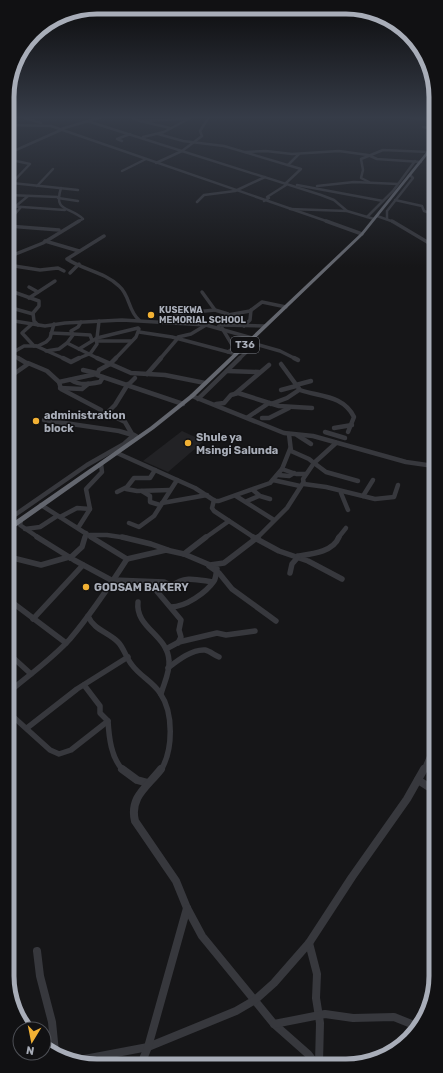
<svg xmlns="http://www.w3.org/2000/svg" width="443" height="1073" viewBox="0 0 443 1073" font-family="Rubik,sans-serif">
  <rect width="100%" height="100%" fill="#161618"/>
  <polygon fill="#222225" points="182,431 204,441 168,472 143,461"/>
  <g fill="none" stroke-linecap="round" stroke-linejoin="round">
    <g stroke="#37383d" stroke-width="2.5">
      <polyline points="22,117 41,123"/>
      <polyline points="131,117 136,120 170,128"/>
      <polyline points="411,118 433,119"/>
      <polyline points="87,121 321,195 334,200 347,211 374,219"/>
      <polyline points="142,121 186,119"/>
      <polyline points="7,125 51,126 329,222"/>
      <polyline points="423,127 433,129"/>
      <polyline points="61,129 102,117"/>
      <polyline points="158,134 183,141 224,146 301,169 285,184"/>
      <polyline points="143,137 164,132 192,117"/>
      <polyline points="122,141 117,139 130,134"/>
      <polyline points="245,152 266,151 292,154 339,151 368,155 377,159 421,162"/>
      <polyline points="7,154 61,130"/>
      <polyline points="7,159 30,164 8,187"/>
      <polyline points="156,163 182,151 202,136 200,131 209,117"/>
      <polyline points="288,165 299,154"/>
      <polyline points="122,171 146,159"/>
      <polyline points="369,182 361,178 363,170 361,159 383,150 428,152"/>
      <polyline points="12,183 78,190"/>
      <polyline points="297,185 383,201"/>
      <polyline points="37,186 53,169"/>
      <polyline points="317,186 354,182 398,184"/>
      <path d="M61,188C53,213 70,206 83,219L77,222"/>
      <polyline points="8,195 58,197"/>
      <polyline points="58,198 78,201"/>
      <polyline points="395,200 422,206 424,211 433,214"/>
      <polyline points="264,201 269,198 267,197 286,185"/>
      <polyline points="197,202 204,195 235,191 265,177"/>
      <polyline points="8,206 65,210"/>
      <polyline points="16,206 28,196"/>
      <polyline points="290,209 347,211"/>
      <polyline points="377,216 394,222"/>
      <polyline points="367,217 393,191 415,161"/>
      <polyline points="387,219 387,211 413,178 410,175"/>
      <polyline points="8,222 21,207"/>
    </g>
    <g stroke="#37383d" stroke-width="3.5">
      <polyline points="326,221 362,234"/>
      <polyline points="392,221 434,246"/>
      <polyline points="8,226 59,230"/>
      <path d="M104,236L67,259C83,270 105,272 119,286C130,295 128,311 139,320"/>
      <polyline points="45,241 79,251"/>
      <polyline points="8,257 43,243 79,221"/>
      <polyline points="8,265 40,270 58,268 64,271"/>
      <polyline points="70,273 79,264"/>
      <polyline points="8,287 13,284 11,281"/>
      <polyline points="29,287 38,292"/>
      <polyline points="8,290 39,301 39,306 33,313 34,321 38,325"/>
      <polyline points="202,292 215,310 228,314 218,327"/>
      <polyline points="29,298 55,281"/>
      <polyline points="8,307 33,314"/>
      <polyline points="175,314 215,310"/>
      <polyline points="228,315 250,311 262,302 286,307"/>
      <polyline points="8,320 45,326 65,323 122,320 206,325 252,338"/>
      <polyline points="81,322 78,327 71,331 73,335 67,343 99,359"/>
      <polyline points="32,324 22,333 34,346"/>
      <polyline points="221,325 265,326"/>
      <polyline points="244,326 250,320 251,310"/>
      <polyline points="222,328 234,348 228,352"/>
      <polyline points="139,332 172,337 236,354"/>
      <polyline points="51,333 73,334"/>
      <polyline points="73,334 90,335 92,340"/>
      <polyline points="178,337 191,334 206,325"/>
      <polyline points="97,338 99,321"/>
      <polyline points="97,341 131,341"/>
      <polyline points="248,342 280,351 296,359"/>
      <polyline points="36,346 65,359"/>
      <polyline points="79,349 97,338 138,328"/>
      <polyline points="46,351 59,349 67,343"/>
      <polyline points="9,353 20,359"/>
      <polyline points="10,354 24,346 38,346 46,342 50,338 54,324"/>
      <polyline points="90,354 97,344 96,339"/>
      <polyline points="77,359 89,354"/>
      <polyline points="115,359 136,337 139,329"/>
      <polyline points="160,359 178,338"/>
      <polyline points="239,359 255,344"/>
    </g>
    <g stroke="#37383d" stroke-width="4.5">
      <polyline points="63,358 71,362 79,358"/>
      <polyline points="97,358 131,373 165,375 205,383"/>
      <polyline points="294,358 298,360"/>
      <polyline points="28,363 47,371 59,382 96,374"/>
      <polyline points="110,364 99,370 97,375 183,404"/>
      <polyline points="110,364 116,358"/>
      <path d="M281,364L300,390C320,397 343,395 354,417L348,432"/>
      <polyline points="83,370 96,373"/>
      <polyline points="227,371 259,372"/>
      <polyline points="147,374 161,358"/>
      <polyline points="8,378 28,364 18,358"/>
      <path d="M71,380C80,386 90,384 100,382L103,377"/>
      <polyline points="59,382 61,389 101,410"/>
      <polyline points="128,384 115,405 107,413 125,422 132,434"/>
      <polyline points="129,384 135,378"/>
      <polyline points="296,385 311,381"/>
      <polyline points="60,388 82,389 88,384"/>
      <polyline points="281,390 296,386"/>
      <polyline points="236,393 269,365"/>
      <polyline points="192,396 284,433 313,436 406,462 434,466"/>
      <polyline points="198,399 240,358"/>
      <polyline points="216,404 224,403 231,395 238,393 279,406 312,408"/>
      <polyline points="271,404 287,398 299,390"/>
      <polyline points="248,417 269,403"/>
      <polyline points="262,418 269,418 289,408"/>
      <polyline points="44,420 119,431 136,436"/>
      <polyline points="334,428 352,425"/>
      <polyline points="325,432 345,438"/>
      <polyline points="289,434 291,451 309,459 314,463 303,479 304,484 326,487 375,499 394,497 398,485"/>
      <polyline points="297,435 311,444"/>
      <polyline points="117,453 195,488 215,501 219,501 270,483 282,469 290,449"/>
      <polyline points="314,463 326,472 358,481"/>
      <polyline points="314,463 336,443"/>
      <polyline points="282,469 296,474 306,474"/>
      <polyline points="278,475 289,476 294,473"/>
      <polyline points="273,480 300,486"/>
      <polyline points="126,489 137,491 170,490"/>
      <polyline points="253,490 260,496 270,499"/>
      <polyline points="142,491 150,496 150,502 160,505"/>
      <polyline points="117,492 127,487 134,478 150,478 155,470"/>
      <polyline points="341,493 348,510"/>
      <polyline points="236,496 274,520"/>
      <polyline points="363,496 373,480"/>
      <polyline points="214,500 212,508 214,511 255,538"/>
      <polyline points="247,501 259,496"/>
      <polyline points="162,503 207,495"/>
      <polyline points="41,505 93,538"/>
      <polyline points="60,517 77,508 90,509"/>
      <polyline points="9,519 87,465 124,444 134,435"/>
      <polyline points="21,520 20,525 39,538"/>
      <polyline points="129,523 139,527 154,516 177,480"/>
      <polyline points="78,528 90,509 86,489 102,472 101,464"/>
      <polyline points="25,529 40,527 57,516"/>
      <polyline points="90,535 107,535 127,538"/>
      <polyline points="85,538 86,533"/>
      <polyline points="205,538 229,521"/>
      <polyline points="257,538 287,508 303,483"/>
      <polyline points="338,538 346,528"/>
    </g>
    <g stroke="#37383d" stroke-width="5.5">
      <polyline points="37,537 74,560 113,581"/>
      <polyline points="122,537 151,544 168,550"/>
      <polyline points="253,537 279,551 308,561 342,579"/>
      <polyline points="184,554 206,537"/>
      <path d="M298,556C312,554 333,552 339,537"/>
      <polyline points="9,557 41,565 69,557"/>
      <polyline points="70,558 82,547 85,537"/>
      <polyline points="127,559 166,550 184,554 210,565 224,563 258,537"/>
      <polyline points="209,566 219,573 232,589 276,621"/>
      <polyline points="290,573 292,564 298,557"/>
      <path d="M114,580L164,582L172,586C185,575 198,580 213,582"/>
      <polyline points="155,589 181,620 179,630 181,637 178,643"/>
      <polyline points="9,600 66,643"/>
      <path d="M138,602C135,628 168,635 169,661C170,672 164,683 161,694"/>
      <path d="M171,607C185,607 206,593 214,581C216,578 216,573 217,569"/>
      <path d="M88,616C94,630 108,632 118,642C124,648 126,658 132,665C140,676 153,682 160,693C174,713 173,750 161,770"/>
      <polyline points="33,619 83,565"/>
      <polyline points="166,649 179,642 217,633 226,635 255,631"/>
      <polyline points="9,654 31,674"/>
      <path d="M168,668C177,661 192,649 205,650C210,651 214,655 219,657"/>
      <path d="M84,685L100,706V713L108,721C109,737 111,758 123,770"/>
      <path d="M9,692C29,675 52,659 70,639C91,614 109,587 127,559L91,537"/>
      <polyline points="9,713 50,750 59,754 71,750 108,721"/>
      <polyline points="27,728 77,689 128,657"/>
      <polyline points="424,770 435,744"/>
    </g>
    <g stroke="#37383d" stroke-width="8">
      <polyline points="122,769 137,780 148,783"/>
      <path d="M161,769C148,786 129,797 135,821L176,881L187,908L202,936L274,1024L308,1054L315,1063"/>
      <polyline points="418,780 435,791"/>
      <polyline points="309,943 317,974 316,998 320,1023 319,1063"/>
      <polyline points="37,951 40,976 52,1022 55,1052"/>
      <polyline points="274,1024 325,1014 353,1018 394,1017 419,1027"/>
      <polyline points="74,1061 148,1047 236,1011 255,1000 274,983 309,943 352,877 407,799 424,769"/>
      <polyline points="141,1064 148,1047 187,908"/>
    </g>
    <polygon fill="#63666e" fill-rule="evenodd" points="432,145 433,145 433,148 363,235 194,397 154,429 11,530 9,530 9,525 150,427 190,395 361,233"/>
  </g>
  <linearGradient id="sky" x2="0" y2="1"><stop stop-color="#0c0c0d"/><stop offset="0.44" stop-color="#363c48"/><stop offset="1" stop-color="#363c48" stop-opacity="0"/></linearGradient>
  <rect width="443" height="267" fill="url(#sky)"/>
  <g fill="#f2b134" stroke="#111113" stroke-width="1.5">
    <circle cx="151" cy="315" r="4"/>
    <circle cx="36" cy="421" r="4"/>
    <circle cx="188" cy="443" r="4"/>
    <circle cx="86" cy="587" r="4"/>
  </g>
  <g text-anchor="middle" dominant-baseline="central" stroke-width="3" stroke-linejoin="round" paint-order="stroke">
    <g font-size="9" font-weight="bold" fill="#a8adb8" stroke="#111113" text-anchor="start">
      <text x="159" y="310">KUSEKWA<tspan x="159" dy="10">MEMORIAL SCHOOL</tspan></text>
    </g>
    <rect fill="#111113" stroke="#7b7e86" stroke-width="1" x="231" y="337" width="28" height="16" rx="3"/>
    <g font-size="10" font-weight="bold" fill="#a8adb8">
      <text x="245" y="345">T36</text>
    </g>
    <g font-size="11" font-weight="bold" fill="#a8adb8" stroke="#111113" text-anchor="start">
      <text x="44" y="415">administration<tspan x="44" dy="13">block</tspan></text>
      <text x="196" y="437">Shule ya<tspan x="196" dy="13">Msingi Salunda</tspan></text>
      <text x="94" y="587">GODSAM BAKERY</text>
    </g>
  </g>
  <path d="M0 0H443V1073H0ZM97 14H346A83 83 0 0 1 429 97V976A83 83 0 0 1 346 1059H97A83 83 0 0 1 14 976V97A83 83 0 0 1 97 14Z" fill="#111113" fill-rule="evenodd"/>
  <path fill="none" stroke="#a8adb8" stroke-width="5" d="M97 14H346A83 83 0 0 1 429 97V976A83 83 0 0 1 346 1059H97A83 83 0 0 1 14 976V97A83 83 0 0 1 97 14Z"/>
  <g transform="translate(32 1041) rotate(190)"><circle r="19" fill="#111113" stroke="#4d4f55"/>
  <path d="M0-3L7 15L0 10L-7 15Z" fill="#f2b134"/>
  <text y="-6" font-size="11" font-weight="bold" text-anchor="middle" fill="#a8adb8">N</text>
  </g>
</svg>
